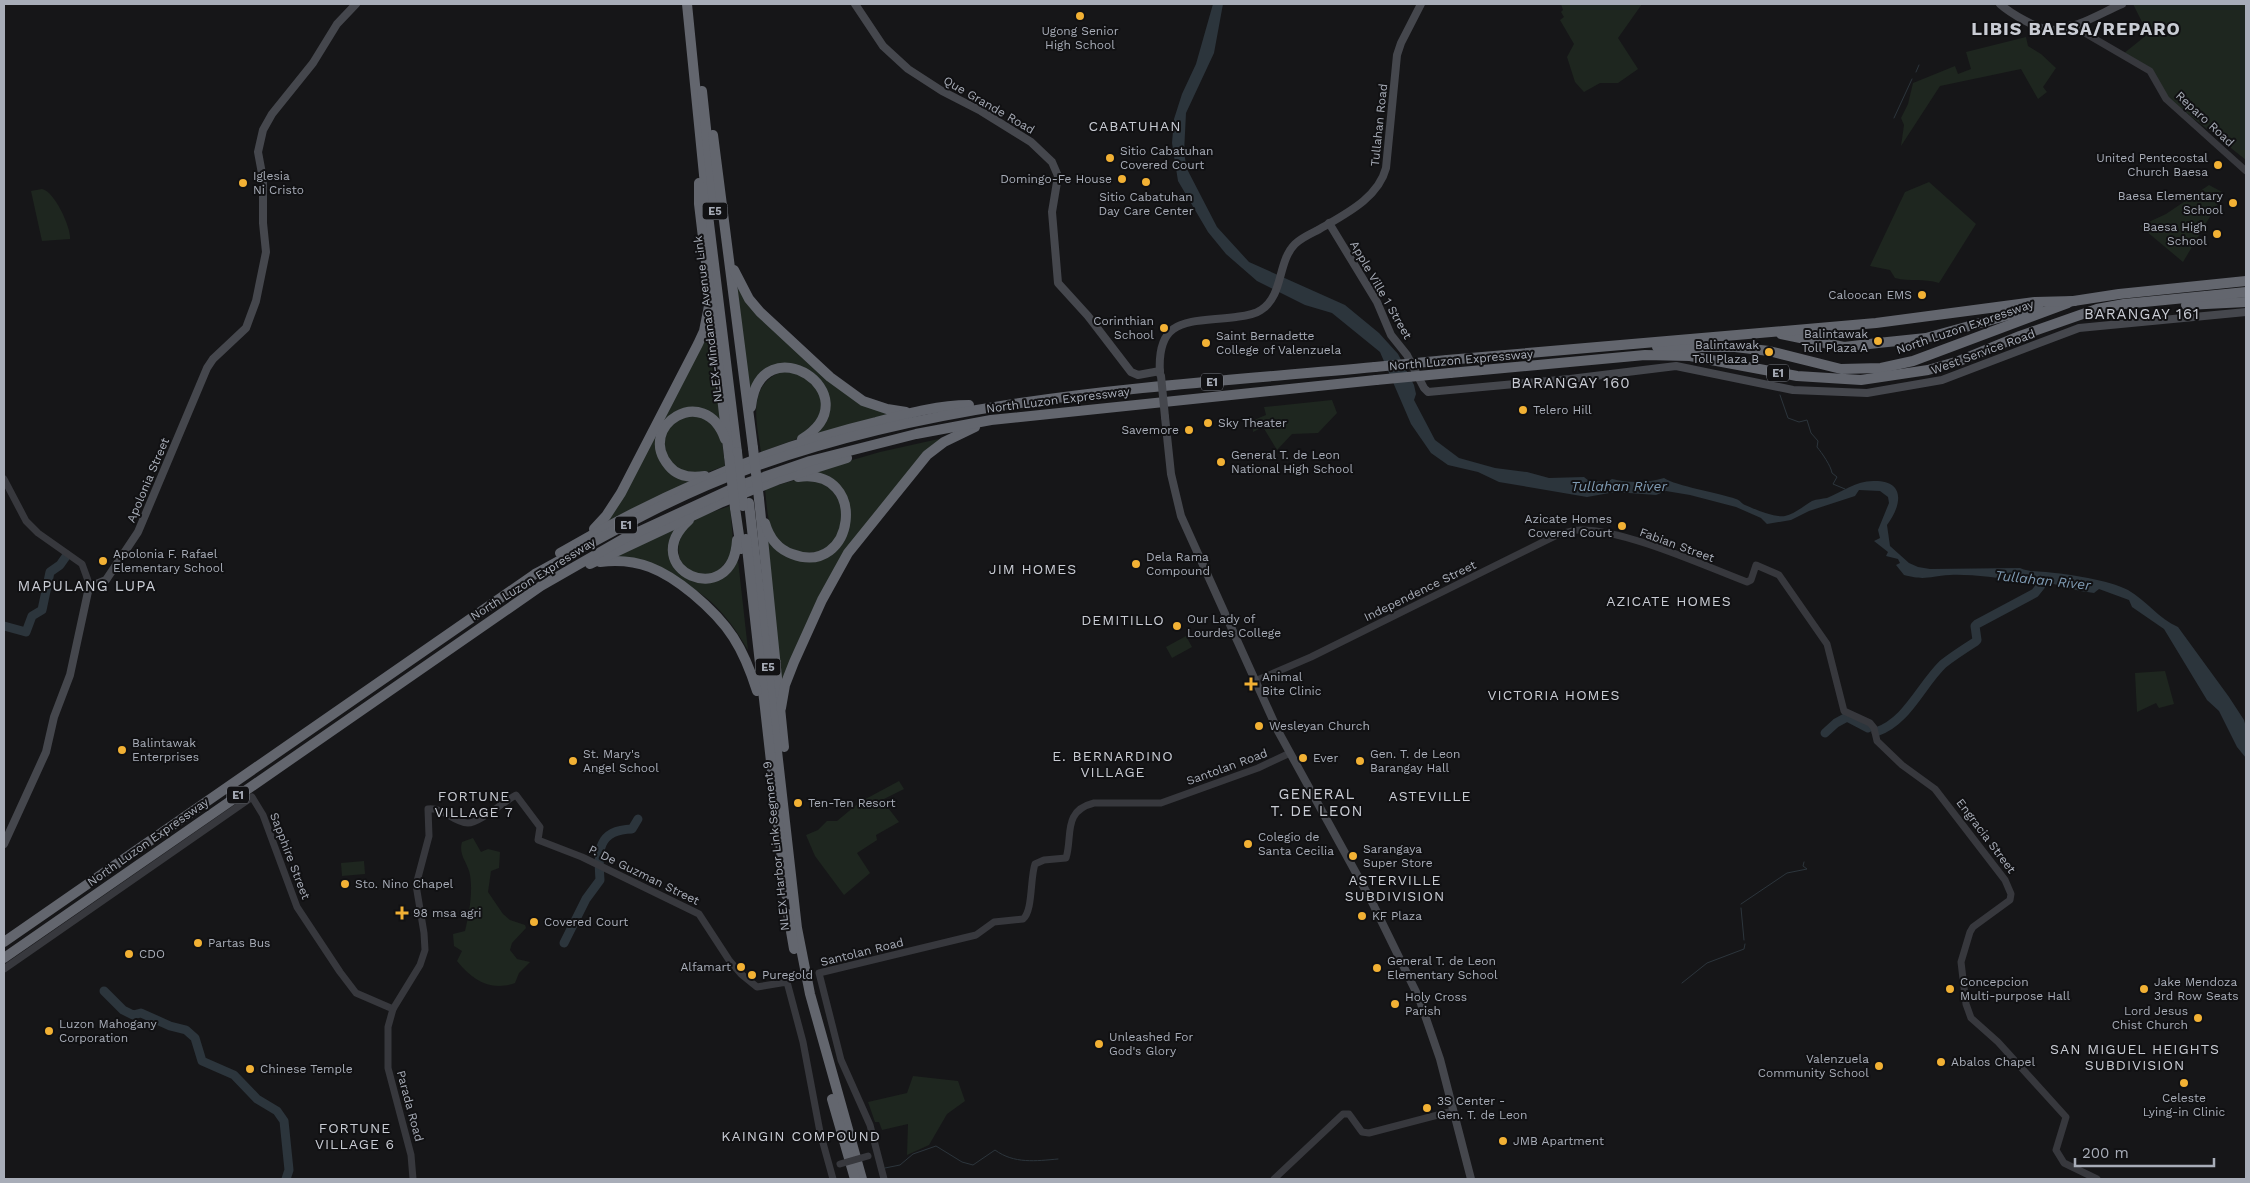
<svg xmlns="http://www.w3.org/2000/svg" width="2250" height="1183" viewBox="0 0 2250 1183" font-family="'Work Sans',sans-serif">
  <rect width="100%" height="100%" fill="#161618"/>
  <g fill="#1e261f">
    <polygon points="1561,4 1642,4 1618,38 1638,69 1618,83 1600,83 1584,92 1575,82 1567,57 1574,44 1560,20 1564,17 1561,12 1563,10"/>
    <polygon points="2133,4 2246,4 2246,160 2168,98 2152,71 2123,54 2148,34"/>
    <polygon points="2026,37 2028,46 2041,54 2056,68 2043,87 2047,92 2038,99 2021,69 1940,86 1901,146 1904,125 1901,118 1908,104 1913,83 1955,66 1958,74 1971,69 1966,52"/>
    <path d="M1929,182L1976,224L1939,283C1924,278 1910,282 1895,278L1890,270L1870,266L1905,192Z"/>
    <polygon points="2209,185 2224,193 2183,262 2140,226 2166,214"/>
    <path d="M42,189C54,191 71,227 70,239L42,241L31,191Z"/>
    <polygon points="737,286 837,387 896,414 807,438 827,408 809,371 766,372 750,406"/>
    <polygon points="711,308 726,437 705,412 667,421 663,460 693,479 601,528"/>
    <path d="M781,372H799L821,392V417L802,437L761,452C757,423 746,386 781,372Z"/>
    <polygon points="1332,400 1337,413 1318,433 1292,434 1277,450 1263,427 1253,432 1254,420 1266,415 1264,407"/>
    <polygon points="682,415 708,418 722,439 725,466 705,473 680,471 666,457 664,434"/>
    <polygon points="952,436 944,441 861,532 782,688 767,534 792,558 837,547 845,497 804,474 880,452"/>
    <path d="M795,480C827,482 831,483 844,512C841,521 840,531 836,539C826,558 792,556 779,541C767,529 767,506 765,489Z"/>
    <path d="M730,506L734,552L716,574C710,574 702,575 696,574C671,566 675,533 694,521C704,514 718,510 730,506Z"/>
    <path d="M683,523L675,564L708,582C722,580 733,573 738,560L748,650C711,585 679,579 612,556Z"/>
    <polygon points="1186,636 1192,647 1172,658 1166,647"/>
    <polygon points="2165,671 2174,704 2159,708 2156,703 2137,712 2135,673"/>
    <polygon points="899,781 904,789 882,800 899,822 876,835 877,840 857,853 870,873 844,895 815,856 806,835 818,830 827,821 837,821 860,802"/>
    <path d="M473,838L481,852L488,849L500,852L499,868L491,871L488,892L503,914L510,920L525,925L526,928L512,943L510,950L517,959L530,962L519,973L515,983C491,992 472,980 457,961L462,951L454,946L453,934L465,931C469,915 473,892 470,875C468,863 458,855 462,842Z"/>
    <polygon points="364,861 365,874 342,876 341,863"/>
    <polygon points="913,1076 958,1081 965,1101 947,1114 929,1145 907,1155 908,1124 882,1130 879,1122 875,1122 868,1102 907,1093"/>
  </g>
  <path fill="#2c353c" d="M1213,4H1223L1214,53L1186,113L1184,153L1187,169L1217,227L1249,262L1345,305L1379,333L1398,354L1414,385L1416,394L1414,400L1435,440L1459,458L1495,468L1527,472L1549,478L1584,477L1589,481L1607,482L1612,479C1629,483 1647,483 1664,478C1676,486 1719,493 1736,499C1740,500 1742,504 1745,505C1754,509 1776,518 1785,516C1794,514 1804,506 1812,501C1817,499 1822,499 1827,498C1842,492 1856,481 1873,481C1906,480 1902,505 1887,525L1890,546L1909,563L1918,567L1930,569L2020,568C2029,572 2036,571 2046,572C2068,574 2109,580 2128,590C2146,600 2159,619 2178,627L2229,697L2244,720L2246,727V758L2237,747L2219,711L2207,700L2164,629L2132,607L2129,600L2099,589L2094,593C2076,591 2059,586 2042,580C2037,578 2026,582 2019,581C1999,578 1970,574 1950,575C1929,576 1926,581 1904,575L1896,565L1900,563L1898,559L1886,556L1888,552L1874,541L1880,538L1878,530L1889,503L1888,497L1880,491L1859,490L1855,496L1809,511L1791,520L1767,524L1761,518L1736,507L1690,495L1666,491L1656,495L1615,492L1587,497L1499,482L1478,472L1448,465L1431,453L1411,424L1380,352L1332,313L1305,305L1257,281L1226,254L1208,232L1178,181L1172,143L1174,119L1182,94L1196,64Z"/>
  <g fill="none" stroke-linecap="round" stroke-linejoin="round">
    <g stroke="#2c353c" stroke-width="1">
      <polyline points="1916,72 1919,65"/>
      <polyline points="1894,118 1912,79"/>
      <path d="M1780,395L1788,418L1799,422L1807,420L1811,433L1818,441L1817,447C1822,453 1831,466 1832,473L1837,477L1833,484L1845,489"/>
      <polyline points="1741,904 1787,873 1807,869 1803,866 1804,862"/>
      <polyline points="1741,908 1744,940"/>
      <polyline points="1682,983 1707,963 1744,949 1745,944"/>
      <path d="M885,1168L900,1165L913,1154L936,1146L962,1162L973,1165L995,1150C1014,1164 1036,1161 1058,1159"/>
    </g>
    <g stroke="#2c353c" stroke-width="9">
      <polyline points="4,626 26,632 32,616 42,610 50,572 60,565 67,555"/>
      <path d="M1876,732C1907,722 1921,685 1943,664C1953,656 1964,649 1975,642L1977,640L1975,626L1977,624L2035,593L2047,578"/>
      <polyline points="1825,733 1836,723 1847,717 1868,728"/>
      <path d="M564,943L586,899L600,880C598,851 597,830 632,829L638,819"/>
      <polyline points="104,991 123,1010 133,1015 141,1013 170,1026 186,1030 195,1038 202,1061 234,1075 257,1099 277,1111 284,1121 289,1170 286,1179"/>
    </g>
    <g stroke="#37383d" stroke-width="7">
      <polyline points="2071,25 2150,71 2166,99 2246,171"/>
      <polyline points="4,479 26,521 38,533 82,564 90,586"/>
      <path d="M1255,681L1311,657L1557,535C1564,533 1572,530 1579,530C1621,528 1705,566 1747,582L1751,580L1756,565L1779,575L1827,644L1844,711L1870,723L1874,728L1877,741L1902,765L1935,789L2005,880L2011,894L2010,900L1973,927L1970,932L1961,962L1966,1004L1971,1018L1998,1042L2066,1117L2056,1150L2064,1163L2097,1179"/>
      <polyline points="4,969 252,797 263,815 297,907 340,972 356,993 393,1009"/>
      <path d="M413,1179L411,1155L388,1068V1027L393,1009L420,965L425,950L424,933L416,885L429,836L428,809C444,807 452,822 468,823C479,823 505,801 516,795L540,827L538,840L582,857L699,914L729,960L741,974L757,987L787,982L803,1042L820,1132L833,1179"/>
      <path d="M884,1179L870,1125L841,1060L819,973L976,935L994,922L1023,919C1033,911 1030,878 1035,864L1044,860L1066,858C1073,836 1062,811 1094,803H1161L1258,768L1290,753"/>
      <polyline points="1274,1179 1343,1114 1349,1114 1362,1132 1369,1133 1453,1111"/>
    </g>
    <g stroke="#45474d" stroke-width="8">
      <polyline points="855,4 883,46 908,69 942,91 981,111 1031,142 1052,162 1058,176 1052,212 1058,283 1088,316 1131,372 1138,375 1160,371"/>
      <path d="M2000,4C2010,13 2038,30 2052,30C2076,29 2101,13 2122,4"/>
      <polyline points="1329,223 1377,302 1391,335 1407,355 1424,388 1428,392 1570,379 1676,366 1793,390 1867,393 1942,380 2079,328 2246,312"/>
      <path d="M1160,374C1156,315 1190,323 1236,317C1244,316 1254,315 1261,310C1284,295 1277,262 1295,244C1301,238 1310,234 1318,230C1343,215 1378,199 1386,168L1397,55L1401,43L1421,4"/>
      <polyline points="1165,417 1171,474 1181,516 1278,731 1372,902 1419,998 1440,1059 1471,1179"/>
      <polyline points="4,844 46,752 54,717 70,675 89,587 106,580 138,532 207,368 213,359 246,328 256,301 266,252 263,223 263,179 258,152 263,130 272,114 313,63 337,24 356,4"/>
    </g>
    <g stroke="#63666e" stroke-width="10">
      <polyline points="687,4 708,215 737,452"/>
      <polyline points="702,91 715,213"/>
      <polyline points="713,135 753,448"/>
      <polyline points="699,183 699,204 729,456"/>
      <polyline points="734,270 749,299 760,312 830,377 863,401 887,409 906,412"/>
      <polyline points="2067,302 2119,294 2246,281"/>
      <polyline points="2186,305 2246,302"/>
      <polyline points="1781,334 1844,347 1878,343 1926,338 2038,307"/>
      <polyline points="1657,347 1735,347 1769,351 1841,369 1881,368 1913,361 2068,303"/>
      <polyline points="1447,360 1876,323 2035,302 2074,301"/>
      <polyline points="1450,373 1645,355 1690,356 1797,376 1861,380 1928,370 1959,361 2020,336 2097,309 2124,304 2246,292"/>
      <path d="M751,407C760,322 874,394 802,439"/>
      <path d="M705,476C692,478 678,477 669,466C635,426 705,382 725,439"/>
      <polyline points="759,499 784,747"/>
      <polyline points="749,503 797,928 810,994 862,1179"/>
      <polyline points="735,508 741,549"/>
      <path d="M689,520C635,569 733,613 737,540"/>
      <path d="M765,523C769,537 778,549 792,554C855,578 870,467 798,477"/>
      <polyline points="594,529 606,516 621,493 698,344 704,331 709,306"/>
      <polyline points="746,539 786,895"/>
      <path d="M560,553C660,495 763,449 876,422C906,414 937,405 969,405"/>
      <path d="M600,562C638,557 664,570 693,594C729,624 743,647 757,691"/>
      <polyline points="590,564 722,502 777,480 847,458"/>
      <polyline points="781,708 785,685 794,662 822,600 848,553 927,455 944,442 975,427"/>
      <polyline points="788,914 794,949"/>
      <path d="M4,942L535,574C604,536 673,496 748,469C949,395 1164,387 1375,367"/>
      <polyline points="4,958 541,586 623,539 738,486 810,461 916,434 991,420 1376,380"/>
      <polyline points="832,1099 855,1179"/>
    </g>
    <polyline stroke="#37383d" stroke-width="7" points="840,1164 868,1156"/>
    <polyline stroke="#45474d" stroke-width="8" points="1161,376 1165,417"/>
    <g stroke="#63666e" stroke-width="10">
      <polyline points="1375,367 1447,360"/>
      <polyline points="1376,380 1450,373"/>
      <polyline points="753,448 759,499"/>
      <polyline points="737,452 743,506"/>
      <polyline points="729,456 735,508"/>
    </g>
  </g>
  <g fill="#f2b134" stroke="#111113" stroke-width="2">
    <circle cx="1080" cy="16" r="5"/>
    <circle cx="1110" cy="158" r="5"/>
    <circle cx="2218" cy="165" r="5"/>
    <circle cx="1122" cy="179" r="5"/>
    <circle cx="1146" cy="182" r="5"/>
    <circle cx="243" cy="183" r="5"/>
    <circle cx="2233" cy="203" r="5"/>
    <circle cx="2217" cy="234" r="5"/>
    <circle cx="1922" cy="295" r="5"/>
    <circle cx="1164" cy="328" r="5"/>
    <circle cx="1878" cy="341" r="5"/>
    <circle cx="1206" cy="343" r="5"/>
    <circle cx="1769" cy="352" r="5"/>
    <circle cx="1523" cy="410" r="5"/>
    <circle cx="1208" cy="423" r="5"/>
    <circle cx="1189" cy="430" r="5"/>
    <circle cx="1221" cy="462" r="5"/>
    <circle cx="1622" cy="526" r="5"/>
    <circle cx="103" cy="561" r="5"/>
    <circle cx="1136" cy="564" r="5"/>
    <circle cx="1177" cy="626" r="5"/>
    <path d="M1248.5 676.5h5v5h5v5h-5v5h-5v-5h-5v-5h5z"/>
    <circle cx="1259" cy="726" r="5"/>
    <circle cx="122" cy="750" r="5"/>
    <circle cx="1303" cy="758" r="5"/>
    <circle cx="573" cy="761" r="5"/>
    <circle cx="1360" cy="761" r="5"/>
    <circle cx="798" cy="803" r="5"/>
    <circle cx="1248" cy="844" r="5"/>
    <circle cx="1353" cy="856" r="5"/>
    <circle cx="345" cy="884" r="5"/>
    <path d="M399.5 905.5h5v5h5v5h-5v5h-5v-5h-5v-5h5z"/>
    <circle cx="1362" cy="916" r="5"/>
    <circle cx="534" cy="922" r="5"/>
    <circle cx="198" cy="943" r="5"/>
    <circle cx="129" cy="954" r="5"/>
    <circle cx="741" cy="967" r="5"/>
    <circle cx="1377" cy="968" r="5"/>
    <circle cx="752" cy="975" r="5"/>
    <circle cx="1950" cy="989" r="5"/>
    <circle cx="2144" cy="989" r="5"/>
    <circle cx="1395" cy="1004" r="5"/>
    <circle cx="2198" cy="1018" r="5"/>
    <circle cx="49" cy="1031" r="5"/>
    <circle cx="1099" cy="1044" r="5"/>
    <circle cx="1941" cy="1062" r="5"/>
    <circle cx="1879" cy="1066" r="5"/>
    <circle cx="250" cy="1069" r="5"/>
    <circle cx="2184" cy="1083" r="5"/>
    <circle cx="1427" cy="1108" r="5"/>
    <circle cx="1503" cy="1141" r="5"/>
  </g>
  <g text-anchor="middle" dominant-baseline="central" stroke-width="4" stroke-linejoin="round" paint-order="stroke">
    <g fill="#111113" stroke="#7b7e86" stroke-width="1">
      <rect x="702.5" y="202.5" width="25" height="17" rx="4"/>
      <rect x="1767" y="364.5" width="22" height="17" rx="4"/>
      <rect x="1201" y="373.5" width="22" height="17" rx="4"/>
      <rect x="615" y="516.5" width="22" height="17" rx="4"/>
      <rect x="755.5" y="658.5" width="25" height="17" rx="4"/>
      <rect x="227" y="786.5" width="22" height="17" rx="4"/>
    </g>
    <g font-size="11" font-weight="bold" fill="#a8adb8">
      <text x="715" y="211">E5</text>
      <text x="1778" y="373">E1</text>
      <text x="1212" y="382">E1</text>
      <text x="626" y="525">E1</text>
      <text x="768" y="667">E5</text>
      <text x="238" y="795">E1</text>
    </g>
    <g font-size="12" fill="#a8adb8" stroke="#111113" text-anchor="start">
      <text x="1080" y="31" text-anchor="middle">Ugong Senior<tspan x="1080" dy="14">High School</tspan></text>
      <text x="1120" y="151">Sitio Cabatuhan<tspan x="1120" dy="14">Covered Court</tspan></text>
      <text x="2208" y="158" text-anchor="end">United Pentecostal<tspan x="2208" dy="14">Church Baesa</tspan></text>
      <text x="253" y="176">Iglesia<tspan x="253" dy="14">Ni Cristo</tspan></text>
      <text x="1112" y="179" text-anchor="end">Domingo-Fe House</text>
      <text x="2223" y="196" text-anchor="end">Baesa Elementary<tspan x="2223" dy="14">School</tspan></text>
      <text x="1146" y="197" text-anchor="middle">Sitio Cabatuhan<tspan x="1146" dy="14">Day Care Center</tspan></text>
      <text x="2207" y="227" text-anchor="end">Baesa High<tspan x="2207" dy="14">School</tspan></text>
      <text x="1912" y="295" text-anchor="end">Caloocan EMS</text>
      <text x="1154" y="321" text-anchor="end">Corinthian<tspan x="1154" dy="14">School</tspan></text>
      <text x="1868" y="334" text-anchor="end">Balintawak<tspan x="1868" dy="14">Toll Plaza A</tspan></text>
      <text x="1216" y="336">Saint Bernadette<tspan x="1216" dy="14">College of Valenzuela</tspan></text>
      <text x="1759" y="345" text-anchor="end">Balintawak<tspan x="1759" dy="14">Toll Plaza B</tspan></text>
      <text x="1533" y="410">Telero Hill</text>
      <text x="1218" y="423">Sky Theater</text>
      <text x="1179" y="430" text-anchor="end">Savemore</text>
      <text x="1231" y="455">General T. de Leon<tspan x="1231" dy="14">National High School</tspan></text>
      <text x="1612" y="519" text-anchor="end">Azicate Homes<tspan x="1612" dy="14">Covered Court</tspan></text>
      <text x="113" y="554">Apolonia F. Rafael<tspan x="113" dy="14">Elementary School</tspan></text>
      <text x="1146" y="557">Dela Rama<tspan x="1146" dy="14">Compound</tspan></text>
      <text x="1187" y="619">Our Lady of<tspan x="1187" dy="14">Lourdes College</tspan></text>
      <text x="1262" y="677">Animal<tspan x="1262" dy="14">Bite Clinic</tspan></text>
      <text x="1269" y="726">Wesleyan Church</text>
      <text x="132" y="743">Balintawak<tspan x="132" dy="14">Enterprises</tspan></text>
      <text x="583" y="754">St. Mary's<tspan x="583" dy="14">Angel School</tspan></text>
      <text x="1370" y="754">Gen. T. de Leon<tspan x="1370" dy="14">Barangay Hall</tspan></text>
      <text x="1313" y="758">Ever</text>
      <text x="808" y="803">Ten-Ten Resort</text>
      <text x="1258" y="837">Colegio de<tspan x="1258" dy="14">Santa Cecilia</tspan></text>
      <text x="1363" y="849">Sarangaya<tspan x="1363" dy="14">Super Store</tspan></text>
      <text x="355" y="884">Sto. Nino Chapel</text>
      <text x="413" y="913">98 msa agri</text>
      <text x="1372" y="916">KF Plaza</text>
      <text x="544" y="922">Covered Court</text>
      <text x="208" y="943">Partas Bus</text>
      <text x="139" y="954">CDO</text>
      <text x="1387" y="961">General T. de Leon<tspan x="1387" dy="14">Elementary School</tspan></text>
      <text x="731" y="967" text-anchor="end">Alfamart</text>
      <text x="762" y="975">Puregold</text>
      <text x="1960" y="982">Concepcion<tspan x="1960" dy="14">Multi-purpose Hall</tspan></text>
      <text x="2154" y="982">Jake Mendoza<tspan x="2154" dy="14">3rd Row Seats</tspan></text>
      <text x="1405" y="997">Holy Cross<tspan x="1405" dy="14">Parish</tspan></text>
      <text x="2188" y="1011" text-anchor="end">Lord Jesus<tspan x="2188" dy="14">Chist Church</tspan></text>
      <text x="59" y="1024">Luzon Mahogany<tspan x="59" dy="14">Corporation</tspan></text>
      <text x="1109" y="1037">Unleashed For<tspan x="1109" dy="14">God's Glory</tspan></text>
      <text x="1869" y="1059" text-anchor="end">Valenzuela<tspan x="1869" dy="14">Community School</tspan></text>
      <text x="1951" y="1062">Abalos Chapel</text>
      <text x="260" y="1069">Chinese Temple</text>
      <text x="2184" y="1098" text-anchor="middle">Celeste<tspan x="2184" dy="14">Lying-in Clinic</tspan></text>
      <text x="1437" y="1101">3S Center -<tspan x="1437" dy="14">Gen. T. de Leon</tspan></text>
      <text x="1513" y="1141">JMB Apartment</text>
    </g>
    <g font-size="12" fill="#a8adb8" stroke="#111113">
      <text transform="translate(989 105) rotate(30)">Que Grande Road</text>
      <text transform="translate(2205 119) rotate(43)">Reparo Road</text>
      <text transform="translate(1379 125) rotate(-84)">Tullahan Road</text>
      <text transform="translate(1381 290) rotate(60)">Apple Ville 1 Street</text>
      <text transform="translate(708 319) rotate(-97)">NLEX-Mindanao Avenue Link</text>
      <text transform="translate(1965 327) rotate(-19)">North Luzon Expressway</text>
      <text transform="translate(1983 352) rotate(-20)">West Service Road</text>
      <text transform="translate(1461 360) rotate(-5)">North Luzon Expressway</text>
      <text transform="translate(1058 400) rotate(-7)">North Luzon Expressway</text>
      <text transform="translate(148 480) rotate(-67)">Apolonia Street</text>
      <text transform="translate(1677 545) rotate(20)">Fabian Street</text>
      <text transform="translate(533 579) rotate(-32)">North Luzon Expressway</text>
      <text transform="translate(1420 591) rotate(-26)">Independence Street</text>
      <text transform="translate(1227 767) rotate(-20)">Santolan Road</text>
      <text transform="translate(1986 836) rotate(53)">Engracia Street</text>
      <text transform="translate(148 842) rotate(-35)">North Luzon Expressway</text>
      <text transform="translate(776 846) rotate(-96)">NLEX Harbor Link Segment 9</text>
      <text transform="translate(290 856) rotate(69)">Sapphire Street</text>
      <text transform="translate(644 875) rotate(26)">P. De Guzman Street</text>
      <text transform="translate(862 952) rotate(-14)">Santolan Road</text>
      <text transform="translate(410 1106) rotate(75)">Parada Road</text>
    </g>
    <g font-size="14" letter-spacing="1" fill="#c9ccd4" stroke="#111113">
      <text x="1135" y="126">CABATUHAN</text>
      <text x="1033" y="569">JIM HOMES</text>
      <text x="1669" y="601">AZICATE HOMES</text>
      <text x="1123" y="620">DEMITILLO</text>
      <text x="1554" y="695">VICTORIA HOMES</text>
      <text x="1113" y="756">E. BERNARDINO<tspan x="1113" dy="16">VILLAGE</tspan></text>
      <text x="474" y="796">FORTUNE<tspan x="474" dy="16">VILLAGE 7</tspan></text>
      <text x="1430" y="796">ASTEVILLE</text>
      <text x="1395" y="880">ASTERVILLE<tspan x="1395" dy="16">SUBDIVISION</tspan></text>
      <text x="2135" y="1049">SAN MIGUEL HEIGHTS<tspan x="2135" dy="16">SUBDIVISION</tspan></text>
      <text x="355" y="1128">FORTUNE<tspan x="355" dy="16">VILLAGE 6</tspan></text>
      <text x="801" y="1136">KAINGIN COMPOUND</text>
    </g>
    <g font-size="14" font-style="italic" fill="#7f9bb3" stroke="#111113">
      <text x="1619" y="486">Tullahan River</text>
      <text transform="translate(2043 580) rotate(6)">Tullahan River</text>
    </g>
    <g font-size="15" letter-spacing="1" fill="#c9ccd4" stroke="#111113">
      <text x="2142" y="314">BARANGAY 161</text>
      <text x="1571" y="383">BARANGAY 160</text>
      <text x="87" y="586">MAPULANG LUPA</text>
      <text x="1317" y="794">GENERAL<tspan x="1317" dy="17">T. DE LEON</tspan></text>
    </g>
    <g font-size="18" font-weight="bold" letter-spacing="1" fill="#c9ccd4" stroke="#111113">
      <text x="2076" y="28">LIBIS BAESA/REPARO</text>
    </g>
  </g>
  <rect width="2250" height="1183" fill="none" stroke="#a8adb8" stroke-width="10"/>
  <path d="M2075 1158v8h139v-8" fill="none" stroke="#a8adb8" stroke-width="2.5"/>
  <text x="2082" y="1158" font-size="15" fill="#a8adb8" stroke="#111113" stroke-width="4" paint-order="stroke">200 m</text>
</svg>
